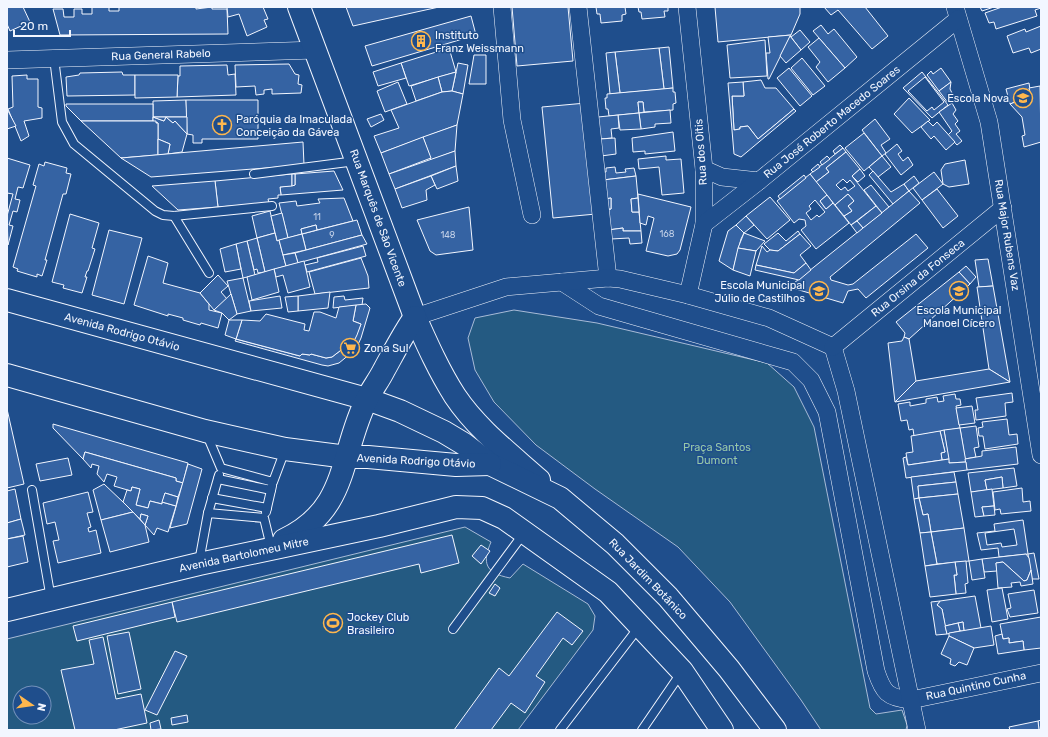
<svg xmlns="http://www.w3.org/2000/svg" width="1048" height="737" viewBox="0 0 1048 737" font-family="Rubik,sans-serif">
  <rect width="100%" height="100%" fill="#1f4e8c"/>
  <g fill="#245a82" stroke="#a8bbd7" fill-rule="evenodd">
    <polygon points="514,310 597,323 767,363 794,387 814,427 870,708 876,714 902,710 907,725 906,730 821,730 801,700 730,602 678,547 595,489 536,445 494,402 475,370 468,338 475,318"/>
    <path d="M465,527L491,542C482,563 485,573 510,578L523,564L588,604L595,616L593,630L518,730H7V639ZM20,693H44V717H20Z"/>
  </g>
  <g fill="#3563a3" stroke="#f2f6ff" fill-rule="evenodd">
    <polygon points="7,7 23,7 30,22 10,31 7,24"/>
    <polygon points="92,7 109,7 109,11 119,11 119,7 196,7 196,9 212,7 212,9 227,9 228,34 60,35 53,9 63,9 64,17 74,17 74,9 82,9 82,14 92,14"/>
    <polygon points="227,7 263,7 268,19 264,20 267,27 247,36 239,14 228,17"/>
    <polygon points="346,7 439,7 353,26"/>
    <polygon points="512,7 568,7 573,61 517,66"/>
    <polygon points="596,7 625,7 626,14 622,15 622,21 601,23 600,14 597,14"/>
    <polygon points="638,7 668,7 668,11 664,11 665,17 642,19 641,12 639,12"/>
    <polygon points="715,7 800,7 800,14 791,35 718,42"/>
    <polygon points="824,7 865,7 888,36 872,49 838,10 831,15"/>
    <polygon points="980,7 994,7 982,11"/>
    <polygon points="1002,7 1041,7 1041,8 1035,10 1037,16 996,29 994,22 989,23 985,13"/>
    <polygon points="471,16 476,35 372,66 365,46"/>
    <polygon points="821,25 828,34 834,29 857,57 845,68 813,31"/>
    <polygon points="1041,26 1041,49 1031,53 1029,48 1013,53 1007,36 1025,29 1026,32"/>
    <polygon points="800,30 810,42 801,50 791,37"/>
    <polygon points="791,35 769,79 768,79 766,53 770,53 768,37"/>
    <polygon points="790,36 801,50 786,63 780,56"/>
    <polygon points="819,38 845,68 828,82 816,67 820,62 808,47"/>
    <polygon points="765,40 767,76 730,78 727,45"/>
    <polygon points="669,47 673,88 664,89 659,48"/>
    <polygon points="449,48 456,72 409,86 401,63"/>
    <polygon points="659,48 664,89 620,93 615,52"/>
    <polygon points="615,52 620,93 610,94 606,53"/>
    <polygon points="474,55 486,55 486,84 469,84"/>
    <polygon points="802,58 825,86 813,95 791,68"/>
    <polygon points="401,63 406,78 378,86 373,72"/>
    <polygon points="458,63 468,65 463,94 452,91"/>
    <polygon points="289,64 295,74 299,75 298,84 302,85 301,93 272,94 272,89 264,90 264,94 256,95 255,86 236,87 235,65"/>
    <polygon points="227,65 228,75 235,74 236,95 177,97 178,76 180,76 180,66"/>
    <polygon points="789,68 812,96 800,106 777,78"/>
    <polygon points="941,68 951,82 939,91 927,75 931,71 933,74"/>
    <polygon points="122,72 123,75 135,75 135,95 67,96 66,77 79,75 80,73"/>
    <polygon points="456,72 452,91 442,92 438,77"/>
    <path d="M922,72L948,105L932,118L903,88ZM925,77L944,102L934,110L932,107L927,111L908,91Z"/>
    <polygon points="27,75 27,79 38,79 38,107 42,108 42,118 24,121 29,136 21,141 8,109 13,107 12,76"/>
    <polygon points="135,75 178,75 177,97 135,98"/>
    <polygon points="438,77 442,92 416,101 411,86"/>
    <polygon points="761,80 765,88 776,88 794,109 758,139 748,126 740,127 740,129 734,130 732,96 744,96 743,82"/>
    <polygon points="398,82 407,104 385,112 377,91"/>
    <polygon points="743,82 744,96 732,96 734,130 740,129 740,127 748,126 758,139 794,109 796,111 741,157 734,154 728,83"/>
    <polygon points="951,82 950,89 954,97 948,103 939,91"/>
    <polygon points="1029,83 1031,96 1010,104 1006,89"/>
    <polygon points="1040,86 1041,142 1024,147 1022,136 1025,135 1022,117 1010,104 1031,96 1029,88"/>
    <polygon points="673,88 673,92 675,92 676,103 673,104 673,110 644,112 643,102 638,102 639,113 609,116 608,109 606,109 605,98 607,98 607,94"/>
    <polygon points="452,91 463,94 457,125 381,153 374,136 399,128 391,110 442,92"/>
    <polygon points="909,98 930,120 912,133 894,114"/>
    <polygon points="186,100 187,117 153,117 153,101"/>
    <polygon points="186,100 258,100 258,139 202,139 202,143 193,143 193,135 187,134"/>
    <polygon points="638,102 643,102 644,112 639,113"/>
    <polygon points="586,103 596,214 553,218 542,107"/>
    <polygon points="952,103 956,110 953,114 958,121 955,124 960,131 956,134 962,141 957,145 948,135 952,131 939,112"/>
    <polygon points="66,104 153,104 153,121 81,121 66,106"/>
    <polygon points="7,109 16,126 7,129"/>
    <polygon points="670,110 671,123 655,124 655,127 641,129 639,113"/>
    <polygon points="639,113 641,129 620,130 618,115"/>
    <polygon points="381,114 384,120 371,127 367,119"/>
    <polygon points="618,115 619,128 611,129 612,138 600,139 598,117"/>
    <polygon points="153,117 164,121 166,117 173,123 175,121 187,134 182,152 168,154 170,144 158,139 158,123 153,121"/>
    <polygon points="153,117 166,117 164,121"/>
    <polygon points="166,117 187,117 187,134 175,121 173,123"/>
    <polygon points="875,119 890,139 881,145 886,153 882,156 862,130"/>
    <polygon points="81,121 156,121 156,123 158,123 158,155 121,158"/>
    <polygon points="928,121 933,126 937,122 955,142 946,150 934,136 931,139 921,127"/>
    <polygon points="457,125 455,151 431,160 423,137"/>
    <polygon points="673,132 675,151 645,154 645,151 633,152 632,138"/>
    <polygon points="864,133 882,156 864,171 845,148"/>
    <polygon points="423,137 431,158 389,174 381,153"/>
    <polygon points="615,138 616,154 601,156 600,139"/>
    <polygon points="158,139 170,144 168,154 158,155"/>
    <polygon points="303,142 304,165 151,177 121,158"/>
    <polygon points="897,144 902,151 898,154 903,161 908,157 913,165 901,175 885,154"/>
    <polygon points="840,145 843,148 835,154 833,151"/>
    <polygon points="843,148 846,152 826,168 829,172 816,182 810,174"/>
    <polygon points="455,151 456,166 395,189 389,174"/>
    <path d="M846,152L860,169L852,176L876,206L851,225L844,216L852,211L848,206L854,201L848,194L835,205L816,182L829,172L826,168ZM843,179L847,183L850,180L855,186L848,191L845,187L841,190L836,185Z"/>
    <polygon points="666,156 666,160 681,159 684,193 662,195 659,167 639,169 638,159"/>
    <polygon points="827,156 830,159 822,165 820,162"/>
    <polygon points="882,156 891,167 878,177 869,167"/>
    <polygon points="7,158 30,165 23,188 18,187 15,199 20,200 17,212 13,211 9,225 13,226 8,245 7,216 13,194 7,193"/>
    <polygon points="965,160 969,184 949,187 943,184 941,170 945,164"/>
    <polygon points="45,162 67,168 66,173 71,174 66,194 63,194 45,260 47,260 42,276 37,274 37,277 17,271 18,269 13,267 36,186 33,185 39,164 44,166"/>
    <polygon points="818,164 820,167 813,172 811,170"/>
    <polygon points="456,166 458,181 437,189 431,176"/>
    <polygon points="615,167 616,173 626,172 625,169 634,168 636,176 603,180 603,172 606,172 606,168"/>
    <polygon points="860,169 865,176 858,182 852,176"/>
    <polygon points="334,171 343,190 281,195 280,187 295,185 295,174"/>
    <polygon points="873,171 891,192 904,184 909,191 893,204 869,175"/>
    <polygon points="934,172 943,184 922,200 913,188"/>
    <polygon points="292,174 292,186 280,187 281,195 278,195 278,198 268,199 269,203 218,207 215,181"/>
    <polygon points="292,174 295,174 295,185 292,186"/>
    <path d="M810,174L827,195L820,201L826,209L833,203L849,223L816,249L801,230L806,226L805,220L799,219L794,223L777,201ZM815,200L825,212L819,217L817,215L811,220L806,213L811,209L809,206Z"/>
    <polygon points="804,175 806,178 780,199 778,196"/>
    <polygon points="431,176 435,185 426,190 427,200 402,208 395,189"/>
    <polygon points="636,176 638,198 631,199 632,212 639,212 641,231 623,231 623,228 608,230 606,209 611,209 611,198 605,199 603,180"/>
    <polygon points="914,176 919,183 909,191 904,184"/>
    <polygon points="215,181 218,207 178,210 152,186"/>
    <polygon points="871,185 889,207 882,213 864,190"/>
    <polygon points="937,189 958,216 943,228 922,200"/>
    <polygon points="909,191 920,203 830,277 831,280 848,285 853,284 916,234 928,248 866,298 858,289 848,291 843,303 789,287"/>
    <polygon points="638,194 691,207 680,250 677,254 668,256 646,251 654,218 648,216 646,225 640,223"/>
    <polygon points="848,194 854,201 848,206 852,211 844,216 835,205"/>
    <polygon points="827,195 833,203 826,209 820,201"/>
    <polygon points="770,197 790,220 767,239 746,216"/>
    <polygon points="344,198 353,221 317,230 316,225 301,229 302,234 288,238 279,203 296,201 297,206 320,203 318,199"/>
    <polygon points="611,198 611,209 606,209 605,199"/>
    <polygon points="638,198 639,212 632,212 631,199"/>
    <polygon points="876,206 882,213 863,228 857,221"/>
    <polygon points="469,207 473,250 436,255 430,251 417,220"/>
    <polygon points="270,211 275,233 257,238 252,216"/>
    <polygon points="282,213 288,238 277,241 271,216"/>
    <polygon points="70,214 99,223 92,248 95,249 88,271 87,271 85,277 87,277 82,293 63,288 64,285 52,282"/>
    <polygon points="746,216 754,225 744,233 736,225"/>
    <polygon points="357,220 362,235 306,250 302,234"/>
    <polygon points="857,221 863,228 857,233 851,225"/>
    <polygon points="316,225 317,230 302,234 301,229"/>
    <polygon points="736,225 744,233 741,239 733,270 719,261 728,231"/>
    <polygon points="623,228 623,231 641,231 642,243 630,244 629,238 611,239 608,230"/>
    <polygon points="109,230 142,238 124,304 92,295"/>
    <polygon points="798,231 800,234 778,251 770,250 764,244 778,233 786,241"/>
    <polygon points="275,233 277,241 279,240 286,266 265,272 257,238"/>
    <polygon points="744,233 765,241 756,251 738,248"/>
    <polygon points="302,234 306,250 283,255 279,240"/>
    <polygon points="800,234 811,246 800,255 806,263 794,273 756,265 762,246 767,252 770,250 778,251"/>
    <polygon points="362,235 367,244 298,263 295,253"/>
    <polygon points="257,238 265,272 258,273 257,269 254,270 247,241"/>
    <polygon points="247,241 255,275 243,278 236,244"/>
    <polygon points="236,244 241,269 225,272 220,249"/>
    <polygon points="363,246 366,256 307,272 305,265 318,262 317,258"/>
    <polygon points="738,248 756,251 750,276 733,270"/>
    <polygon points="295,253 298,263 286,266 283,255"/>
    <polygon points="148,256 168,263 163,283 200,293 209,304 209,310 222,313 218,328 201,323 200,325 183,320 183,318 168,314 168,316 134,305"/>
    <polygon points="361,258 368,276 369,288 315,294 309,272"/>
    <polygon points="988,259 993,286 979,287 975,260"/>
    <polygon points="304,261 310,287 288,293 283,275 276,277 274,269"/>
    <polygon points="806,263 811,270 799,280 755,270 756,265 794,273"/>
    <polygon points="966,266 976,277 970,284 959,272"/>
    <polygon points="274,269 279,292 252,300 247,277"/>
    <polygon points="959,272 970,284 909,339 904,337 905,333 896,322"/>
    <polygon points="218,275 228,286 221,292 227,299 214,310 200,293"/>
    <polygon points="243,278 251,311 237,314 227,281"/>
    <polygon points="993,286 1010,382 989,369 977,287"/>
    <polygon points="330,292 328,308 298,311 298,296"/>
    <polygon points="231,294 237,314 229,320 222,313 214,310"/>
    <polygon points="280,296 282,308 251,311 249,301"/>
    <polygon points="298,296 298,311 288,312 285,297"/>
    <polygon points="344,296 345,300 363,298 362,305 333,308 334,297"/>
    <polygon points="366,304 370,308 361,338 356,349 339,363 328,366 322,365 235,341 236,339 300,356 302,354 310,355 311,354 326,358 332,357 349,344 352,345 361,324 353,321 356,305"/>
    <polygon points="356,305 353,321 361,324 357,335 352,345 349,344 332,357 326,358 311,354 310,355 302,354 300,356 236,339 242,320 260,321 266,314 305,324 304,330 309,331 314,312 320,312 336,318 339,307"/>
    <polygon points="229,320 242,320 236,339 225,335"/>
    <polygon points="904,337 909,339 916,381 895,402 888,343 902,341"/>
    <polygon points="989,369 1010,382 895,402 916,381"/>
    <polygon points="1012,393 1013,402 1005,403 1006,416 976,420 975,410 978,410 976,398"/>
    <polygon points="955,394 956,399 960,399 961,405 956,406 960,428 914,436 913,429 909,430 907,420 901,421 898,404 910,402 910,406 926,403 926,399 937,397 938,402 944,401 943,396"/>
    <polygon points="972,406 975,423 959,425 956,408"/>
    <polygon points="7,409 24,484 7,488"/>
    <polygon points="1007,419 1009,435 1017,434 1018,444 985,449 983,436 979,436 978,428 983,427 982,422"/>
    <polygon points="53,424 188,463 183,483 176,481 176,478 85,452 83,459 53,428"/>
    <polygon points="976,426 979,447 974,448 976,457 965,459 960,428"/>
    <polygon points="960,428 966,462 949,463 944,430"/>
    <polygon points="944,430 949,459 942,460 941,453 945,452 940,431"/>
    <polygon points="940,431 945,452 941,453 942,460 908,465 906,453 913,452 911,436"/>
    <polygon points="1016,447 1018,464 967,470 965,459 982,456 982,451"/>
    <polygon points="85,452 176,478 176,481 183,483 178,497 165,493 162,504 150,501 148,508 136,505 140,489 132,487 131,491 114,486 117,477 107,474 104,482 97,474 99,466 92,464 91,468 83,459"/>
    <polygon points="906,457 908,465 949,459 949,463 966,462 967,470 906,478 903,458"/>
    <polygon points="68,458 72,475 40,481 36,464"/>
    <polygon points="188,464 202,469 187,524 170,528"/>
    <polygon points="1014,468 1017,486 1003,488 1002,477 985,480 987,490 971,492 968,473"/>
    <polygon points="954,472 956,482 918,486 919,498 914,499 911,477"/>
    <polygon points="1002,477 1003,488 987,490 985,480"/>
    <polygon points="956,482 958,494 919,498 918,486"/>
    <polygon points="104,484 123,502 133,512 101,520 93,490"/>
    <polygon points="132,487 140,489 136,505 148,508 150,501 162,504 162,502 176,506 168,532 157,528 154,535 145,525 148,516 141,514 140,519 123,502 127,490 131,491"/>
    <polygon points="1022,488 1023,502 1030,501 1031,511 1001,514 1000,509 995,510 993,492"/>
    <polygon points="15,489 21,519 7,523 7,491"/>
    <polygon points="992,489 994,506 982,507 984,516 975,517 971,492"/>
    <polygon points="88,492 93,512 87,513 91,527 88,528 89,532 96,530 101,553 58,563 53,541 59,540 55,522 47,524 43,503"/>
    <polygon points="165,493 178,497 176,506 162,502"/>
    <polygon points="958,494 964,528 931,532 928,514 923,515 919,498"/>
    <polygon points="919,498 923,515 928,514 931,532 920,533 914,499"/>
    <polygon points="994,506 995,515 984,516 982,507"/>
    <polygon points="133,512 145,525 149,542 110,552 101,520"/>
    <polygon points="141,514 148,516 145,525 140,519"/>
    <polygon points="21,519 25,535 7,539 7,523"/>
    <path d="M1023,520L1028,554L999,557L998,548L981,550L977,533L995,531L994,524ZM1014,529L1017,545L1002,547L1001,543L987,545L985,533Z"/>
    <polygon points="964,528 969,561 937,564 931,532"/>
    <polygon points="931,532 937,564 925,566 920,533"/>
    <polygon points="452,535 459,563 421,573 419,564 177,622 172,602"/>
    <polygon points="23,536 28,562 7,567 7,539"/>
    <polygon points="481,545 490,551 481,564 472,556"/>
    <polygon points="1034,553 1039,579 1032,579 1028,554"/>
    <polygon points="1026,554 1029,558 1031,570 1027,580 1024,581 1003,562 996,563 997,571 984,572 982,559"/>
    <polygon points="982,559 985,578 972,580 969,561"/>
    <polygon points="966,561 968,583 965,584 966,593 956,594 954,575 957,575 955,562"/>
    <polygon points="955,562 957,575 954,575 956,594 930,597 925,566"/>
    <polygon points="1003,562 1024,581 1027,580 1031,570 1033,584 1021,586 1020,582 1011,583 1012,587 998,588 996,563"/>
    <polygon points="495,584 500,588 495,596 489,593"/>
    <polygon points="1002,588 1008,619 992,622 987,590"/>
    <polygon points="1034,590 1038,613 1010,617 1007,609 1011,608 1008,594"/>
    <polygon points="975,596 981,628 964,631 963,622 945,626 942,609 937,605 940,601"/>
    <polygon points="940,601 937,605 942,609 947,634 936,635 931,602"/>
    <polygon points="172,602 175,617 77,641 73,626"/>
    <polygon points="557,612 583,631 572,645 563,638 536,676 545,682 525,713 511,703 491,730 454,730 499,668 509,676"/>
    <polygon points="1041,617 1041,648 1024,650 1023,641 1009,643 1009,638 1003,639 1000,624"/>
    <polygon points="963,622 964,631 960,631 958,623"/>
    <polygon points="958,623 960,631 947,634 945,626"/>
    <polygon points="991,626 994,645 974,648 949,636 949,633"/>
    <polygon points="129,632 141,689 118,694 107,636"/>
    <polygon points="1002,634 1003,639 1009,638 1009,643 1023,641 1024,650 998,654 995,636"/>
    <polygon points="949,636 974,648 967,665 959,662 955,666 950,664 951,659 941,654"/>
    <polygon points="103,637 116,699 141,694 147,723 114,730 75,730 61,670 94,664 89,640"/>
    <polygon points="175,651 187,656 157,715 145,710"/>
    <polygon points="187,715 188,722 172,725 171,718"/>
    <polygon points="159,720 161,729 151,730 150,723"/>
    <polygon points="1041,720 1041,730 1039,730 1038,721"/>
    <polygon points="1038,721 1039,730 1010,730 1009,727"/>
  </g>
  <g fill="none" stroke-linecap="round" stroke-linejoin="round">
    <g stroke="#f2f6ff" stroke-width="10">
      <g id="lane">
        <polyline points="54,58 62,122 74,144 155,211 163,215 174,216 272,206"/>
        <polyline points="254,174 356,161"/>
        <polyline points="174,216 209,273"/>
        <polyline points="207,435 221,468 273,482 285,450"/>
        <polyline points="218,479 271,490"/>
        <polyline points="32,490 51,599"/>
        <polyline points="212,498 267,508"/>
        <polyline points="266,512 272,486"/>
        <polyline points="208,513 219,475"/>
        <polyline points="199,562 208,513 264,518 271,547"/>
        <polyline points="453,629 524,533"/>
        <polyline points="560,730 639,627"/>
        <polyline points="642,730 681,673"/>
      </g>
    </g>
    <g stroke="#f2f6ff" stroke-width="18">
      <g id="street">
        <polyline points="502,7 512,120 532,215"/>
        <polyline points="578,7 608,278"/>
        <polyline points="687,7 704,169 704,224 688,295"/>
        <polyline points="955,7 989,122 1041,455"/>
        <polyline points="7,60 316,50"/>
        <polyline points="704,169 722,177 759,181"/>
        <polyline points="704,224 759,181 958,19"/>
        <path d="M562,282L599,306L793,362L811,380L827,412L876,671C883,692 887,698 911,700L1041,673"/>
        <polyline points="415,317 506,287 608,278 620,279 688,295 769,318 833,347 846,391 917,730"/>
        <polyline points="833,347 1003,208"/>
      </g>
    </g>
    <g stroke="#f2f6ff" stroke-width="24">
      <g id="secondary">
        <path d="M299,7L415,317C427,344 439,371 455,396C477,429 510,454 539,480"/>
        <polyline points="7,300 367,399 400,411 444,432 464,444 490,464 560,498 615,544 668,597 729,669 775,730"/>
        <polyline points="7,375 205,431 285,449 347,457 368,457 456,465 490,464"/>
        <path d="M284,540C350,509 339,454 367,399C372,389 379,380 384,370C394,352 403,334 415,317"/>
        <polyline points="7,610 199,564 379,526 456,507 482,508 504,518 608,592 682,671 722,730"/>
      </g>
    </g>
    <use href="#lane" stroke="#1f4e8c" stroke-width="8"/>
    <use href="#street" stroke="#1f4e8c" stroke-width="17"/>
    <use href="#secondary" stroke="#1f4e8c" stroke-width="22"/>
  </g>
  <defs>
    <g id="building-ring" transform="scale(1)"><circle r="9.5" fill="#1f4e8c" stroke="#ffb74d" stroke-width="1.5"/><path d="M-4-6H4V6H1V3H-1V6H-4ZM-2.5-4.3h1.7v1.8h-1.7ZM.8-4.3h1.7v1.8H.8ZM-2.5-1h1.7V.8h-1.7ZM.8-1h1.7V.8H.8Z" fill="#ffb74d"/></g>
    <g id="school-ring" transform="scale(1)"><circle r="9.5" fill="#1f4e8c" stroke="#ffb74d" stroke-width="1.5"/><path d="M0-5L7-2L0 1L-7-2ZM-4 1L0 2.5L4 1V4Q0 6-4 4Z" fill="#ffb74d"/></g>
    <g id="church-ring" transform="scale(1)"><circle r="9.5" fill="#1f4e8c" stroke="#ffb74d" stroke-width="1.5"/><path d="M-1.2-6h2.4v3.5h3.3v2.4h-3.3V6h-2.4V-.1h-3.3v-2.4h3.3Z" fill="#ffb74d"/></g>
    <g id="supermarket-ring" transform="scale(1)"><circle r="9.5" fill="#1f4e8c" stroke="#ffb74d" stroke-width="1.5"/><path d="M-6-5.5h2.5l.6 2H6L4.5 2H-2.5L-4.4-4H-6ZM-1.5 3.2a1.3 1.3 0 1 0 .1 0ZM3 3.2a1.3 1.3 0 1 0 .1 0Z" fill="#ffb74d"/></g>
    <g id="stadium-ring" transform="scale(1)"><circle r="9.5" fill="#1f4e8c" stroke="#ffb74d" stroke-width="1.5"/><path d="M0-5a6.5 5 0 1 0 0 10a6.5 5 0 1 0 0-10ZM-3.5-1.8h7v3.6h-7Z" fill="#ffb74d"/></g>
  </defs>
  <g fill-rule="evenodd">
    <use href="#building-ring" x="421" y="41"/>
    <use href="#school-ring" x="1023" y="98"/>
    <use href="#church-ring" x="222" y="125"/>
    <use href="#school-ring" x="819" y="291"/>
    <use href="#school-ring" x="959" y="291"/>
    <use href="#supermarket-ring" x="350" y="348"/>
    <use href="#stadium-ring" x="333" y="623"/>
  </g>
  <g text-anchor="middle" dominant-baseline="central" stroke-width="3" stroke-linejoin="round" paint-order="stroke">
    <g font-size="9" fill="#c3d1e8">
      <text x="317" y="217">11</text>
      <text x="667" y="234">168</text>
      <text x="332" y="235">9</text>
      <text x="448" y="235">148</text>
    </g>
    <g font-size="11" fill="#f2f6ff" stroke="#1f4e8c" text-anchor="start">
      <text x="435" y="35">Instituto<tspan x="435" dy="13">Franz Weissmann</tspan></text>
      <text x="1009" y="98" text-anchor="end">Escola Nova</text>
      <text x="236" y="119">Paróquia da Imaculada<tspan x="236" dy="13">Conceição da Gávea</tspan></text>
      <text x="805" y="285" text-anchor="end">Escola Municipal<tspan x="805" dy="13">Júlio de Castilhos</tspan></text>
      <text x="959" y="310" text-anchor="middle">Escola Municipal<tspan x="959" dy="13">Manoel Cícero</tspan></text>
      <text x="364" y="348">Zona Sul</text>
      <text x="347" y="617">Jockey Club<tspan x="347" dy="13">Brasileiro</tspan></text>
    </g>
    <g font-size="11" fill="#f2f6ff" stroke="#1f4e8c">
      <text transform="translate(161 55) rotate(-2)">Rua General Rabelo</text>
      <text transform="translate(832 122) rotate(-39)">Rua José Roberto Macedo Soares</text>
      <text transform="translate(701 152) rotate(-94)">Rua dos Oitis</text>
      <text transform="translate(378 218) rotate(70)">Rua Marquês de São Vicente</text>
      <text transform="translate(1007 235) rotate(81)">Rua Major Rubens Vaz</text>
      <text transform="translate(918 278) rotate(-39)">Rua Orsina da Fonseca</text>
      <text transform="translate(122 332) rotate(15)">Avenida Rodrigo Otávio</text>
      <text transform="translate(416 461) rotate(3)">Avenida Rodrigo Otávio</text>
      <text transform="translate(244 555) rotate(-12)">Avenida Bartolomeu Mitre</text>
      <text transform="translate(648 579) rotate(46)">Rua Jardim Botânico</text>
      <text transform="translate(976 686) rotate(-12)">Rua Quintino Cunha</text>
    </g>
    <g font-size="11" fill="#97c8a6" stroke="#1f4e8c">
      <text x="717" y="447">Praça Santos<tspan x="717" dy="13">Dumont</tspan></text>
    </g>
  </g>
  <rect width="1048" height="737" fill="none" stroke="#f2f6ff" stroke-width="16"/>
  <g transform="translate(32 705) rotate(103)"><circle r="19" fill="#1f4e8c" stroke="#7391ba"/>
  <path d="M0-3L7 15L0 10L-7 15Z" fill="#ffb74d"/>
  <text y="-6" font-size="11" font-weight="bold" text-anchor="middle" fill="#f2f6ff">N</text>
  </g>
  <path d="M14 30v6h56v-6" fill="none" stroke="#f2f6ff" stroke-width="2"/>
  <text x="20" y="30" font-size="12" fill="#f2f6ff" stroke="#1f4e8c" stroke-width="3" paint-order="stroke">20 m</text>
</svg>
